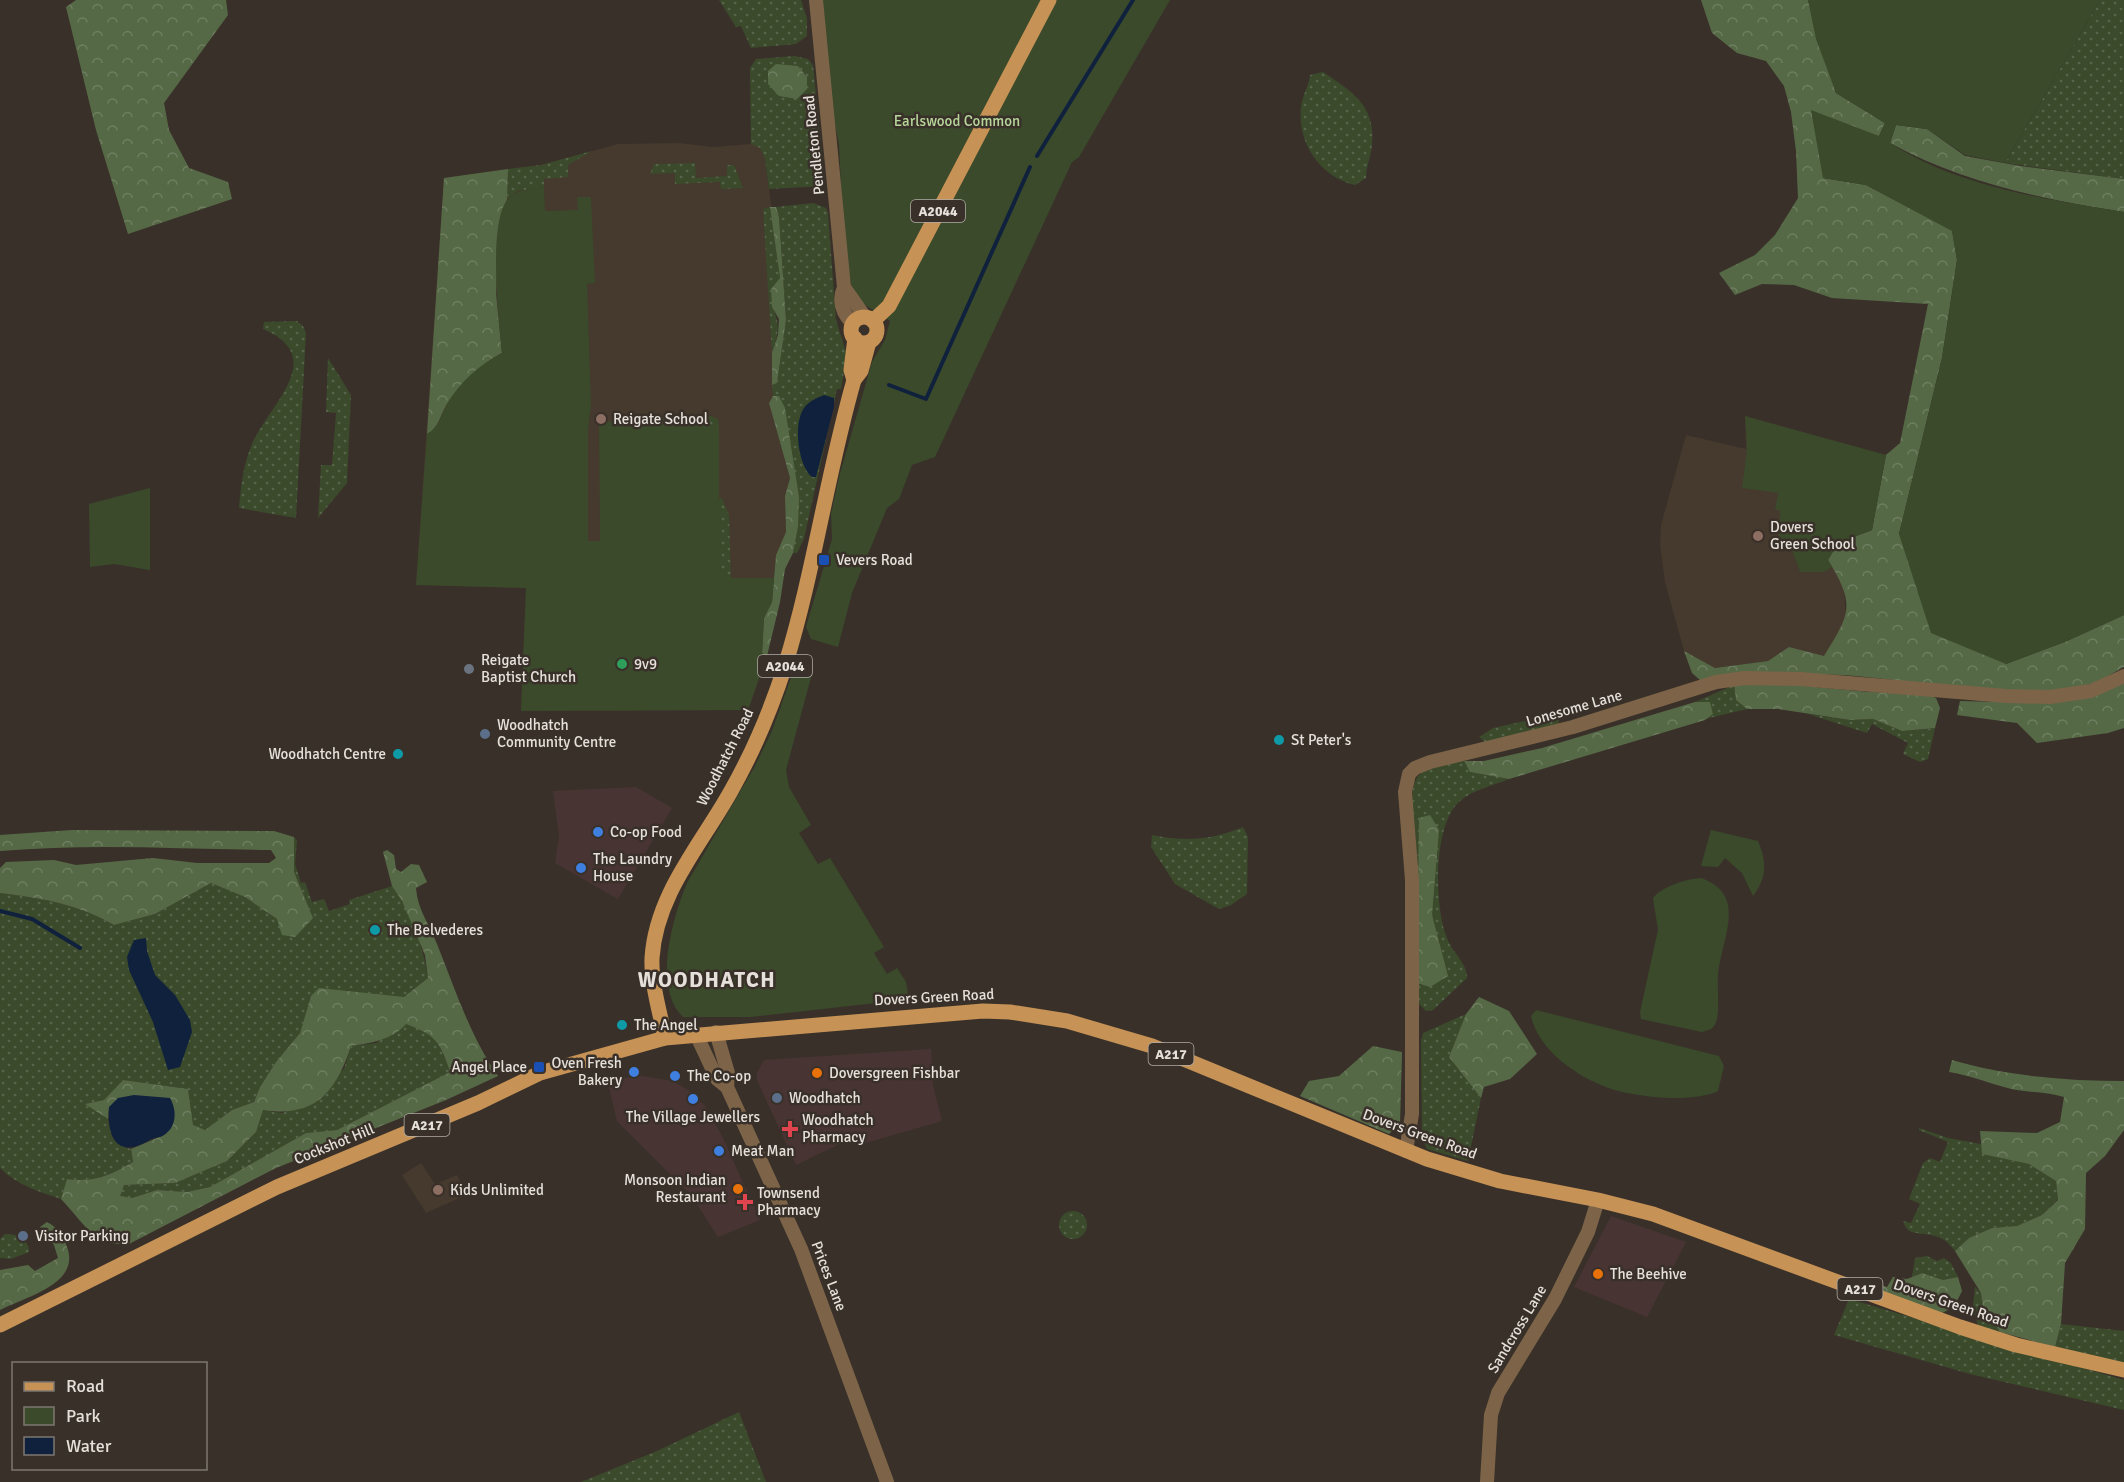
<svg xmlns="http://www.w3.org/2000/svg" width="2124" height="1482" viewBox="0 0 2124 1482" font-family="Signika,sans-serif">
  <defs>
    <pattern id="grass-dots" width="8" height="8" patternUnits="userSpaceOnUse" patternTransform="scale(1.5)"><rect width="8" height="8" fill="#3a4a2b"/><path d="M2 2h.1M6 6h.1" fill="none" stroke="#566449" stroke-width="1.8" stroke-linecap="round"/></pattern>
    <pattern id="forest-crowns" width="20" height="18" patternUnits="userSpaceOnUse" patternTransform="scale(1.5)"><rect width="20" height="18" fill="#566946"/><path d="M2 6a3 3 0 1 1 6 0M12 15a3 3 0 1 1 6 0" fill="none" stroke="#6e7e60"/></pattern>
  </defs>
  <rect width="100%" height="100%" fill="#393129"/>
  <g fill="#493434">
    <polygon points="636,787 672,808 618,899 555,863 559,835 553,791"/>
    <polygon points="931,1049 933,1085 942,1121 862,1144 858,1135 796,1165 757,1080 757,1073 764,1060"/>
    <polygon points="636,1075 672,1081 688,1090 705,1106 721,1134 760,1220 718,1237 691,1195 617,1121 608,1083"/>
    <polygon points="1611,1216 1686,1242 1647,1317 1574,1287"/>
  </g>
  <g fill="#46392d">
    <polygon points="679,143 713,147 751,144 760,147 765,159 775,233 773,396 769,403 790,478 785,496 786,533 776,555 772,602 762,653 767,656 748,710 521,711 526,588 416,585 444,178 541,165 618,144"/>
    <polygon points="1745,416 1886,455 1844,587 1846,620 1824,657 1789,647 1768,661 1715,668 1684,651 1665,582 1660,545 1661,525 1686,435 1746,449"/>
    <polygon points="421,1163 435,1184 457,1175 466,1195 426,1213 402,1175"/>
  </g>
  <g fill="url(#grass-dots)">
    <polygon points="719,0 801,0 807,19 807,36 796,44 751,48 741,26 736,27"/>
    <polygon points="2100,0 2124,0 2124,179 2005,163"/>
    <polygon points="795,56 808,59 813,65 825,183 823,186 769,189 765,159 760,148 751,144 750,68 756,59"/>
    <path d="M1323,72C1351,91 1376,105 1372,145C1371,156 1366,167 1366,178L1355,185C1320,177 1297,143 1301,107C1302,96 1309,86 1310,75Z"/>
    <polygon points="592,151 568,165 568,177 544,179 544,187 518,191 507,199 508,169 541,165"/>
    <polygon points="695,163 696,178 727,176 727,165 734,165 743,188 721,189 720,182 675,184 675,173 650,174 654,164"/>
    <polygon points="813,203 826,208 828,213 836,320 847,355 841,389 837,389 804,539 797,553 793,553 798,527 779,396 773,396 772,385 777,383 786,320 779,217 776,207"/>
    <path d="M770,207L780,278L772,307C781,324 778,335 772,353L763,209Z"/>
    <path d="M297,321L303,326L306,333L296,518L239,508C241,487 243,465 252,444C268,406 330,357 263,329L264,322Z"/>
    <polygon points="328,358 351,395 347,483 318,518 321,465 332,465 336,413 326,412"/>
    <polygon points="711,416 718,419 719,428 599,428 599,422"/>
    <polygon points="719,498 722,498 729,515 731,578 719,579"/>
    <polygon points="1734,685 1736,700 1747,709 1705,719 1713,714 1710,702 1695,702"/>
    <polygon points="1556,714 1560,716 1558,725 1485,742 1479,737 1493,728"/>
    <polygon points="1808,714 1850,720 1873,719 1902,731 1935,728 1928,759 1920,762 1903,754 1908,743 1872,724 1867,733"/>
    <path d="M1464,761L1470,772L1509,779C1492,786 1472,790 1459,802C1433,825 1434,908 1447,938C1452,953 1467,962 1467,978L1433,1010L1426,1011L1417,1002C1418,946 1420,889 1415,832C1414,816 1407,787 1420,774C1430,763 1450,763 1464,761Z"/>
    <path d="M1243,827L1248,837L1247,894L1231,905L1219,909L1175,884L1151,847L1152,835C1185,842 1213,840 1243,827Z"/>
    <path d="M294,837L297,840L295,864L301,883L305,882L312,902L324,899L329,911L350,904L349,900L392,886C411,912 423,946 428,978L404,997L311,996L300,1033L276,1062L260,1087L254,1102L232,1110L205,1130L193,1126L188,1089L123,1080L104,1100L86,1104L108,1119C111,1137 113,1144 131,1149L133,1162C111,1175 93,1183 67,1179L61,1199C39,1192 17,1185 0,1168V893C41,898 78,904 114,925L155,914L211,883L245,897L277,919L313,918L294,872Z"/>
    <polygon points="1466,1014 1449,1057 1481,1098 1468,1161 1427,1149 1422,1138 1421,1041 1423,1033"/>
    <path d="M405,1023C436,1035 440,1042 450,1072L337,1130L306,1133L210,1187L187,1192L157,1190L132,1198L119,1197L123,1185L175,1183L227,1161L256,1132L263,1110L283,1113L344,1069L351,1046L376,1043Z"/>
    <path d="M1919,1128L1948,1138L1981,1144L1983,1154L2029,1164L2056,1181L2058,1199L2042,1215L2017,1226L1992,1228L1969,1238L1955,1251C1935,1222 1910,1245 1903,1221L1911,1223L1920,1204L1909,1199L1923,1163L1930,1158L1940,1162L1948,1142L1919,1130Z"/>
    <circle cx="1073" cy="1225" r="14"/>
    <path d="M5,1234C17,1234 29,1239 29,1252L11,1259L0,1258V1239Z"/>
    <polygon points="1927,1256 1937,1261 1944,1258 1951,1263 1958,1277 1943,1280 1922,1273 1912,1277 1915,1258"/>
    <polygon points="1975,1287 1981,1293 1983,1307 2000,1332 1978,1326 1973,1305"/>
    <polygon points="1849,1299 2124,1380 2124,1410 1970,1374 1834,1335"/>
    <polygon points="2061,1324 2124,1331 2124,1363 2055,1347"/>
    <polygon points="739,1412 766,1482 581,1482 657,1451"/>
  </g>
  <g fill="url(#forest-crowns)" fill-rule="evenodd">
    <polygon points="76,0 226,0 228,15 164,103 169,130 189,168 228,182 232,199 128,234 96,130 66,7"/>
    <path d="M1701,0H1808L1836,93L1885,123L1879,136L1823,178L1866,185L1952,230L1957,260L1942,358L1899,534L2006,664L2067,641L2124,615V667C2112,673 2100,682 2087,685C2017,703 1927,682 1856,676C1804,672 1752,677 1701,681L1692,673L1684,651L1715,668L1768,661L1789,647L1824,656C1850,614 1856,605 1828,560L1838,543L1872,530L1886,455L1900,443L1928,304L1832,298L1794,285L1762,284L1735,295L1719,273L1755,255L1775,235L1798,198L1796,151L1791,112L1784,86L1766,61L1737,53L1712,33Z"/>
    <polygon points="776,64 798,66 807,77 807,89 797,99 779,96 768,84 768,71"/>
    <path d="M1896,125L1927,129L1965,156L2020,166L2124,179V212C2042,199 1963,183 1890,143Z"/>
    <path d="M508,169L507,199L499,225L496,294L502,353C482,363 460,385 447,404C440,415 439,428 427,434L444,178Z"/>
    <polygon points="770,207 776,207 779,217 786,320 777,383 772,385 772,353 778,335 779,319 772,307 771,289 780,278"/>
    <polygon points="773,396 779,396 785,408 799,497 798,527 793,553 785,569 780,602 767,656 762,653 764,618 772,602 776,555 786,532 785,496 790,478 769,403"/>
    <polygon points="2124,683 2124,728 2108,733 2037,743 2017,723 1957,715 1960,701 2042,703"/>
    <polygon points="1783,684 1869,692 1921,693 1936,698 1940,708 1935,728 1902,731 1873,719 1850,720 1778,709 1747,709 1736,700 1734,685"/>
    <polygon points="1695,702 1710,702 1713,714 1705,720 1509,779 1470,772 1464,761 1484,761 1542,748"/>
    <polygon points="1430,815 1439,830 1432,915 1448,976 1430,987 1417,983 1419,818"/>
    <path d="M72,830L274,831L294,837V872L313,918L295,937L282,935L277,919L245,897L211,883L155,914L114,925C78,904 41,898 0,893V868L6,862L54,860L76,865L153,858L197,863H269L276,858L271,850C180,849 91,843 0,851V835Z"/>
    <path d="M387,850L394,855L396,869L401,872L411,864L419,865L427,882L416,888C418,911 429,923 437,944C455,989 470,1036 498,1076L446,1100L276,1168L129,1244C94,1247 84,1223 61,1199L67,1179C93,1183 111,1175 133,1162L131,1149L164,1135L109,1107L108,1119L85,1104L104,1100L123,1080L188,1089L193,1125L205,1130L232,1110L254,1102L260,1087L276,1062L300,1033L311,996L319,988L404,997L428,978L425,955L402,901L392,886L383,852ZM406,1024C436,1035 440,1042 450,1072L337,1130L306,1133L210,1187L187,1192L157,1190L132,1198L120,1196L124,1185L175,1183L227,1161L256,1132L263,1110C315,1118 336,1092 351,1046C371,1043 392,1040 406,1024Z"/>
    <polygon points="1479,997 1509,1011 1537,1054 1510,1079 1484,1087 1481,1098 1449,1057 1466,1014"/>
    <polygon points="1373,1046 1402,1052 1400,1124 1389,1134 1300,1096 1309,1081 1339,1076"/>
    <path d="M1952,1060C2006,1076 2067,1081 2124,1081V1130L2105,1156L2086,1173L2085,1229L2065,1263L2061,1324L2055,1347L2000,1332L1983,1307L1981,1293L1955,1251L1969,1238L1992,1228L2017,1226L2042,1215L2058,1200L2056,1181L2029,1164L1982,1154L1980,1131L2037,1133L2060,1122L2064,1097C2044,1091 2023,1093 2004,1087C1985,1082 1969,1075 1949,1072Z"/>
    <path d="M47,1222C58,1228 63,1235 67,1247C81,1284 25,1297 0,1310V1270L28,1265L35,1271L58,1258L54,1245L40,1227Z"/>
    <polygon points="1922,1273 1943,1280 1958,1277 1962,1291 1954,1307 1940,1314 1869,1290 1873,1283 1887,1287 1893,1277 1907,1279"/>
  </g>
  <g fill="#3a4a2b">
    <polygon points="821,0 1170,0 1079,157 1072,162 935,457 912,465 899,499 887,508 852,593 838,647 811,639 806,627 832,539 831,514 839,477 872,362 885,340 890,321 862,303 851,284 843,232 839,144 832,111"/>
    <path d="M1808,0H2100L2005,163L1965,155L1927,129L1896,125L1890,143C1959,187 2045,199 2124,212V615L2067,641L2006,664L1931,633L1899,534L1942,358L1957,260L1952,231L1866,185L1823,178L1811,110L1879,136L1885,123L1836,93L1816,39Z"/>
    <path d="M544,187L545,211L578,210L577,197H591L595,283L587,284L591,405L588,430V541H600L599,428H719V578H774L772,602L764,618L762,653L767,656L748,710L521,711L526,588L416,585L427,434C439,428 441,415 447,404C460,382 479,365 502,353C499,324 487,218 509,198C518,189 532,189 544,187Z"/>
    <polygon points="1745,416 1886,455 1872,530 1838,543 1828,560 1832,567 1824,572 1800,572 1790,544 1779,546 1780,510 1775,510 1778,493 1742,488 1747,449"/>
    <polygon points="150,488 150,570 114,564 90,567 89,504"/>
    <path d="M813,670L786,770L789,787L811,825L799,833L818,864L830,858L884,947L874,953L887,974L897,968L906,982L908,994L903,1000L750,1017H683C652,987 673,917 687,883L755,766L772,731L793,672Z"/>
    <path d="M1711,830L1758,841C1767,862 1767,878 1753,896L1742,873L1725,858L1718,867L1701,866Z"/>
    <path d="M1701,878C1749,895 1721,939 1718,975C1717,988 1720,1012 1716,1022C1714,1029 1709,1030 1702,1032L1641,1019L1640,1012L1658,930L1653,898C1663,886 1686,879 1701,878Z"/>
    <path d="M1536,1010L1719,1056L1724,1066L1718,1091C1692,1104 1627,1097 1601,1085C1572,1073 1538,1048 1531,1016Z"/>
  </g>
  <g fill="#10213d">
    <path d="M824,395L834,398V407L816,477H812C798,466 793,423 804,408C809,401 817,398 824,395Z"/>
    <polygon points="146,938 147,951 155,975 175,995 190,1020 192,1032 180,1067 168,1070 153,1022 129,970 127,957 134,940"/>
    <path d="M134,1095L170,1098C177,1110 177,1127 164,1135C160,1138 154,1137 150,1140C118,1159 107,1139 109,1107L118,1098Z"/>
  </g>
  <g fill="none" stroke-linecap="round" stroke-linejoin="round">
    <g stroke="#10213d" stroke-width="4">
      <polyline points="1037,156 1133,0"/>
      <polyline points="889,385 926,399 1030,167"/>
      <polyline points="0,911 32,919 80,948"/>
    </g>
    <g stroke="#7d6448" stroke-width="14">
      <path d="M816,0L844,287C838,301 842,313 853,324"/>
      <polyline points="844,287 865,317"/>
      <polyline points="716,1032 728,1073 727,1087"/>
      <polyline points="696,1034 717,1079 727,1087 801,1249 887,1482"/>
      <polyline points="1406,1151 1412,1114 1412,880 1405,792 1409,774 1415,768 1430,762 1573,727 1716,682 1745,678 1800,679 2006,696 2050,697 2091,691 2124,676"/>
      <polyline points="1487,1482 1491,1415 1498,1393 1555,1299 1588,1232 1598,1200"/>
    </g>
    <g stroke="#c79256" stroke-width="15">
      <circle cx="864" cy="330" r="13"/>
      <polyline points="873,321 889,306 1049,0"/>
      <polyline points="854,380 851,370 855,338"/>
      <path d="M665,1038C660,1012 651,984 652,958C656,894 701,845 731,791C753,752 771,710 785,666C814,572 827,474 854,380L861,371L869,342"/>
      <polyline points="0,1325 277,1187 478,1103 540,1073 665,1038 983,1011 1010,1012 1067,1021 1152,1046 1427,1159 1500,1181 1598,1200 1653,1214 1960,1327 2016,1345 2124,1370"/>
    </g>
  </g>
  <g fill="#8d6e63" stroke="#393129" stroke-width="2">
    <circle cx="601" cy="419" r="6"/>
    <circle cx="1758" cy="536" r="6"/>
    <circle cx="438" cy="1190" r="6"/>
  </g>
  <g fill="#1a4fb4" stroke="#393129" stroke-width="2">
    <rect x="818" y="554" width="12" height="12" rx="3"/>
    <rect x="533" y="1061" width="12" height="12" rx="3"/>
  </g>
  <circle fill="#2e9e5b" stroke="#393129" stroke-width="2" cx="622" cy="664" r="6"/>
  <circle fill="#6b7280" stroke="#393129" stroke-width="2" cx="469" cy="669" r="6"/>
  <g fill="#5c6f8a" stroke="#393129" stroke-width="2">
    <circle cx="485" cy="734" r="6"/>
    <circle cx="777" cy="1098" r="6"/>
    <circle cx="23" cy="1236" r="6"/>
  </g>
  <g fill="#0f9aa8" stroke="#393129" stroke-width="2">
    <circle cx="1279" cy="740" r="6"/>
    <circle cx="398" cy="754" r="6"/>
    <circle cx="375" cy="930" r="6"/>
    <circle cx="622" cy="1025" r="6"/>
  </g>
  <g fill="#3f7fe0" stroke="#393129" stroke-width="2">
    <circle cx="598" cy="832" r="6"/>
    <circle cx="581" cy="868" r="6"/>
    <circle cx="634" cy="1072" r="6"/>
    <circle cx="675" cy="1076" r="6"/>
    <circle cx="693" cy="1099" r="6"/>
    <circle cx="719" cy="1151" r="6"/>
  </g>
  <g fill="#e8710a" stroke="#393129" stroke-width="2">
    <circle cx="817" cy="1073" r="6"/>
    <circle cx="738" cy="1189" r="6"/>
    <circle cx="1598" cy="1274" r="6"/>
  </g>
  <g fill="#e0444e" stroke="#393129" stroke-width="2">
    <path d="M787 1120h6v6h6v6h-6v6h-6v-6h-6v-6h6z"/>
    <path d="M742 1193h6v6h6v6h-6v6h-6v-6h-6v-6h6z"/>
  </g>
  <g text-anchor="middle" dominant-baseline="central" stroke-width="5" stroke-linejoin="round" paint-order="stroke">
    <g fill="#393129" stroke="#b2aca6" stroke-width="1.5">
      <rect x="911" y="200" width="54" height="22" rx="4.5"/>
      <rect x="758" y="655" width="54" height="22" rx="4.5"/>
      <rect x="1148.5" y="1043" width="45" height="22" rx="4.5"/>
      <rect x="404.5" y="1114" width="45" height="22" rx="4.5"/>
      <rect x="1837.5" y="1278" width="45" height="22" rx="4.5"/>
    </g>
    <g font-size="14" font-weight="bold" fill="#e6e0db">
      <text x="938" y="211">A2044</text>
      <text x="785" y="666">A2044</text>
      <text x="1171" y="1054">A217</text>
      <text x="427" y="1125">A217</text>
      <text x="1860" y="1289">A217</text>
    </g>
    <g font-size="15" fill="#b6d69a" stroke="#393129">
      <text x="957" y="121">Earlswood Common</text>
    </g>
    <g font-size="15" fill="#e6e0db" stroke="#393129">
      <text transform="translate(814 145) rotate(-96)">Pendleton Road</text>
      <text transform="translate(1574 708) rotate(-16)">Lonesome Lane</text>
      <text transform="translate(725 757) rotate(-63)">Woodhatch Road</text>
      <text transform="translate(934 997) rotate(-3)">Dovers Green Road</text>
      <text transform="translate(1420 1134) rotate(20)">Dovers Green Road</text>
      <text transform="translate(334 1144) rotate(-22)">Cockshot Hill</text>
      <text transform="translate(829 1276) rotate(69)">Prices Lane</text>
      <text transform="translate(1951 1303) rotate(19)">Dovers Green Road</text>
      <text transform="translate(1517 1329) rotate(-59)">Sandcross Lane</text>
    </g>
    <g font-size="15" fill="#e6e0db" stroke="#393129" text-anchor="start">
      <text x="613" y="419">Reigate School</text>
      <text x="1770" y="527">Dovers<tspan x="1770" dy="17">Green School</tspan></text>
      <text x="836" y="560">Vevers Road</text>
      <text x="481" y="660">Reigate<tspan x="481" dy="17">Baptist Church</tspan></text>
      <text x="634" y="664">9v9</text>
      <text x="497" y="725">Woodhatch<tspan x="497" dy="17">Community Centre</tspan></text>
      <text x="1291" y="740">St Peter's</text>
      <text x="386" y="754" text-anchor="end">Woodhatch Centre</text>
      <text x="610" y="832">Co-op Food</text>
      <text x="593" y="859">The Laundry<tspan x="593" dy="17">House</tspan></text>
      <text x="387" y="930">The Belvederes</text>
      <text x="634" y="1025">The Angel</text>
      <text x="622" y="1063" text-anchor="end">Oven Fresh<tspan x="622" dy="17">Bakery</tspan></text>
      <text x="527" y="1067" text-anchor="end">Angel Place</text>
      <text x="829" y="1073">Doversgreen Fishbar</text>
      <text x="687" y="1076">The Co-op</text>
      <text x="789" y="1098">Woodhatch</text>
      <text x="693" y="1117" text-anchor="middle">The Village Jewellers</text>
      <text x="802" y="1120">Woodhatch<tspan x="802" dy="17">Pharmacy</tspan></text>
      <text x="731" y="1151">Meat Man</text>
      <text x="726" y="1180" text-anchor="end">Monsoon Indian<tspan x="726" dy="17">Restaurant</tspan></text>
      <text x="450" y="1190">Kids Unlimited</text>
      <text x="757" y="1193">Townsend<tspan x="757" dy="17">Pharmacy</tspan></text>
      <text x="35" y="1236">Visitor Parking</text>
      <text x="1610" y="1274">The Beehive</text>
    </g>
    <g font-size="21" font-weight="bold" letter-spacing="1.5" fill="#e6e0db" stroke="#393129">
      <text x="707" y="980">WOODHATCH</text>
    </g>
  </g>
  <rect x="12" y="1362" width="195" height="108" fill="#393129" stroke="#7e7770" stroke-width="1.5"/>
  <rect x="24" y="1382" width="30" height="9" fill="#c79256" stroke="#7e7770" stroke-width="1.5"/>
  <text x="66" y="1392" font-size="18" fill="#e6e0db">Road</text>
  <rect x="24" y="1407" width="30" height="18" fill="#3a4a2b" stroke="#7e7770" stroke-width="1.5"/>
  <text x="66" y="1422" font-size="18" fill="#e6e0db">Park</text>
  <rect x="24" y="1437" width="30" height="18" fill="#10213d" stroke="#7e7770" stroke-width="1.5"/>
  <text x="66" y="1452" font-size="18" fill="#e6e0db">Water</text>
</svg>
